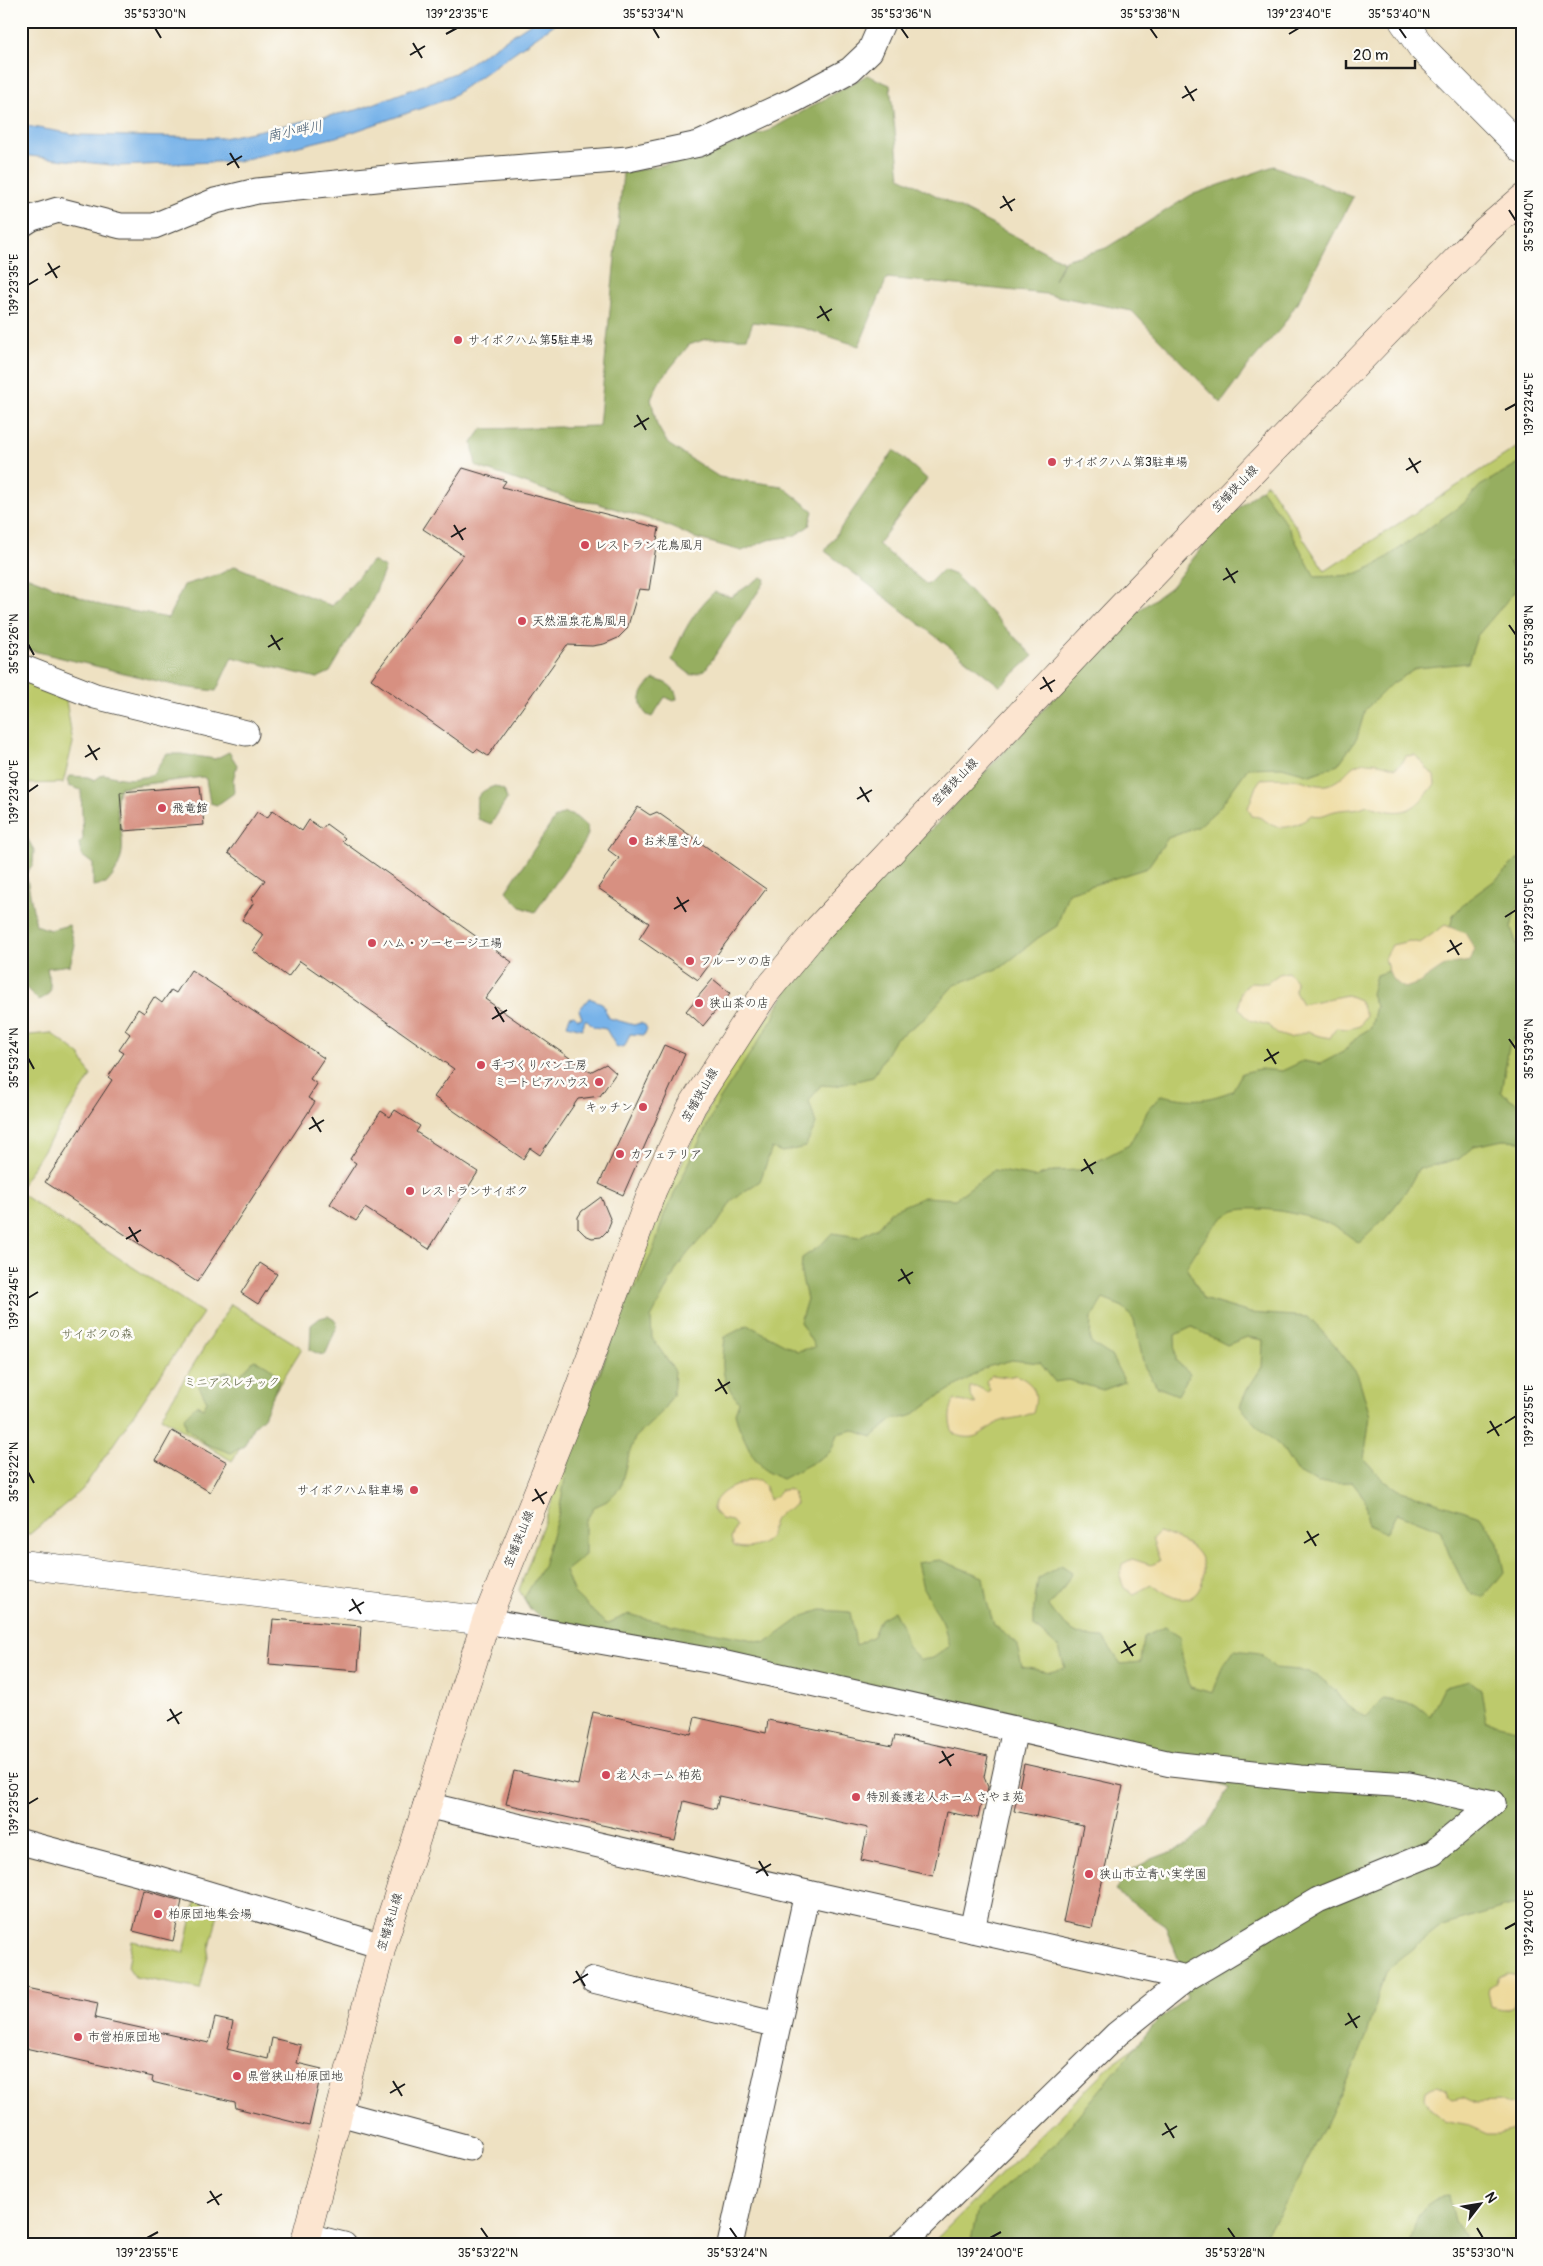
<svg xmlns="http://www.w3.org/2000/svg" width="1543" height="2266" viewBox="0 0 1543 2266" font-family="Pangolin,'Klee One',sans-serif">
  <rect width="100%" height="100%" fill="#fdfcf7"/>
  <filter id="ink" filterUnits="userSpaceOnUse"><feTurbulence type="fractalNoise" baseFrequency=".02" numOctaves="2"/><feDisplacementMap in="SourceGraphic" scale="10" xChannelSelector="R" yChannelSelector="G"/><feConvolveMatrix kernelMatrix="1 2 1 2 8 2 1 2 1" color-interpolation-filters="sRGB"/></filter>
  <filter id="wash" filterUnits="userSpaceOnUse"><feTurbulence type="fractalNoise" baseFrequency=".0096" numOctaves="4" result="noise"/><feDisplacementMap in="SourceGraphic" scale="20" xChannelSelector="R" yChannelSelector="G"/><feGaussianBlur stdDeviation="1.12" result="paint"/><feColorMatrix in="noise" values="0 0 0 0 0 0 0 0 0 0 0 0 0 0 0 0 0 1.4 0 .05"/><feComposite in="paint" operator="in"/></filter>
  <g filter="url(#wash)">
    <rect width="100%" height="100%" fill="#eee1c2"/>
    <g fill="#bdca6c" stroke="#6c7344">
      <polygon points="1522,444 1522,1787 1309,1767 530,1609 519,1590 624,1305 671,1185 728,1069 806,968 1092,673 1267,483 1325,571"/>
      <polygon points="21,679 66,700 73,743 63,783 21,784"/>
      <polygon points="51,1033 80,1055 91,1076 21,1186 21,1036"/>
      <polygon points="21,1194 203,1313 82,1490 30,1534 21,1534"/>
      <polygon points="231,1304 302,1348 232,1461 161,1417"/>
      <polygon points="1522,1844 1522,2245 930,2245 1114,2062 1218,1986"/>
      <polygon points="196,1899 218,1914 200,1989 135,1977 128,1967 132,1941 184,1953"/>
    </g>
    <g fill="#96ae60" stroke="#59653e">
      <polygon points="867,75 890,85 900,177 1063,261 1054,280 1065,260 1106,248 1191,195 1274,166 1353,197 1299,300 1281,328 1250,363 1221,403 1132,311 1046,294 887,278 859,346 803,328 753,322 747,338 706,339 689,345 659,382 651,399 657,425 668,444 719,477 782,486 813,511 809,526 794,536 768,540 742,551 695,538 659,522 596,503 576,501 476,466 472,443 482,429 599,426 623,173 700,157 770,130"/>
      <polygon points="894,450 927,479 878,544 927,585 942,570 955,575 1033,656 1000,686 825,551"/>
      <path d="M1522,461V555L1510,563L1521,584L1477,636L1468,663L1417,668L1390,685L1365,710L1357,738L1338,765L1310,775L1282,767L1248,768L1219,808L1198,827L1168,838L1147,868L1068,893L1057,926L1038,938L1002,967L954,985L924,1019L895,1039L873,1077L835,1086L821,1085L809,1101L816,1124L805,1147L782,1152L772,1148L760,1181L733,1199L716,1226L707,1232L688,1253L677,1268L651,1318L652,1338L675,1371L673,1395L661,1413L635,1438L629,1454L620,1488L607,1501L594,1507L585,1523V1555L565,1571L574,1593L606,1624L629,1614C674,1628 721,1632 766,1643L803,1616L821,1610L850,1612L856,1645L873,1636L880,1619L894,1611L902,1627L908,1647L921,1660L933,1658L950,1646L943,1623L923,1588L917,1563L940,1560L983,1577L987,1602L994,1625L1016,1642L1022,1667L1050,1672L1065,1668L1059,1648L1034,1626V1607L1038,1579L1061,1565L1072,1572L1060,1594L1049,1606C1065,1628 1075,1637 1103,1638L1121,1664L1141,1662L1144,1637L1165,1627L1180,1637L1181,1652L1190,1687L1213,1693L1222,1667L1234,1650L1260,1653L1275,1668L1298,1670L1318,1676L1335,1690L1347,1706L1366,1717L1384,1699L1416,1705L1430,1716L1444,1687L1470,1681L1481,1689L1486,1721L1515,1728L1522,1726V1905L1518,1904L1442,1926L1385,1971L1367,2036L1341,2095L1279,2215L1258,2245H970L978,2209L1055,2144L1157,2021L1187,1999L1179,1961L1165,1925L1115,1891L1128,1872L1152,1859L1186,1846L1207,1826L1229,1788L1196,1777L569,1626C548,1619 534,1619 524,1598L543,1566L559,1512L568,1462L577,1443L589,1396L600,1374L622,1310L638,1283L654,1248L664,1215L720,1099L773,1019L788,986L811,951L896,861L937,824L1127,619L1171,587L1220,524L1261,489L1286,523L1315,577L1353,575L1376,565L1463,504L1480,486Z"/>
      <polygon points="372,561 385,568 372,601 330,672 317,678 232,657 216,691 182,687 21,648 21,574 100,605 168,618 184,585 220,574 235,566 332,606"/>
      <path d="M761,577L765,579L764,583L705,670L691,675L672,660C681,634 694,611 714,592L731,597Z"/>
      <path d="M654,679C665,682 676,686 677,699L674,701L665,697L652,717L647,715C635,702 642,689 654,679Z"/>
      <path d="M229,752L237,765L233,780L234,793L217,805L210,803L206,779L203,777L121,787C105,811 142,847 106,884L93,886V864L81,855L79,843L83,839L81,790L69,786L67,780L69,776L88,777L95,780L103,774C125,779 130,781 152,775L166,754H181L215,759Z"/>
      <path d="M495,786L504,790L507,799L491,824L478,819C475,798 475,793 495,786Z"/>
      <polygon points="565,813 576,817 587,827 588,834 584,843 535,912 521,907 506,891 555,818"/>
      <polygon points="21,828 34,850 33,864 26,874 36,925 50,930 69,925 75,945 70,965 47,968 51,989 47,996 38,1000 21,983"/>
      <path d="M1517,859H1522V903L1515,911L1511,928L1522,959V1025L1509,1046L1501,1092L1522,1107V1141L1503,1140L1474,1146L1459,1159L1418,1169C1403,1201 1385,1219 1359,1243C1350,1237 1342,1230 1333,1226C1313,1215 1256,1204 1235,1211C1216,1217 1197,1250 1187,1266L1203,1299L1250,1313L1308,1317L1334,1344L1358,1375L1370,1416L1364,1459L1383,1480L1398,1490L1480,1516L1498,1543L1504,1572L1484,1597L1468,1592L1449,1554L1440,1530L1397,1513L1386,1533L1368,1525L1365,1499L1352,1482L1318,1483L1296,1471L1281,1447L1256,1425L1240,1406L1247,1390L1262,1367L1263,1340L1247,1337L1227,1345L1192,1327L1175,1335L1176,1361L1190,1373L1178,1395L1157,1387L1144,1366L1134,1320L1123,1307L1103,1299L1091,1318L1090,1342L1111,1356L1125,1382L1103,1390L1068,1380L1055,1382L1040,1363L1012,1360L987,1367L933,1400L911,1416L892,1420L872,1437L853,1430L837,1434L831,1451L814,1462L782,1479L767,1472L752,1455L739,1427L735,1413L739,1402C719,1378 722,1366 725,1337L748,1325L797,1351L815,1347L800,1322L807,1299L801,1274L802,1258L820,1246L832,1233L859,1237L878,1227L891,1211L924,1197L955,1199L994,1170L1035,1177L1054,1171L1080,1170L1129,1145L1148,1110L1161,1095C1190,1101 1204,1102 1232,1091L1242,1073L1260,1069L1282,1071L1303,1061L1320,1064L1343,1052L1359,1035L1371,1028L1376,1006L1371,994L1376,975L1401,967L1447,942L1453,915L1468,900L1498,878Z"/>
      <polygon points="328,1316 336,1321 337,1327 325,1355 319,1354 310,1350 311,1325 320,1318"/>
      <path d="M254,1360C266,1364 275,1369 279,1381L264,1417L253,1427L244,1446L231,1453L206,1444L186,1428L184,1417L196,1405L203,1408L207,1401L199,1387L203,1380L226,1371L239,1376Z"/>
      <path d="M1449,2196L1455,2221L1464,2235V2245H1410C1415,2219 1420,2198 1449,2196Z"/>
    </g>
    <g fill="#eeda9e" stroke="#857b5d">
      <path d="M1415,755L1434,776L1435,784C1412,814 1403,817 1367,805C1355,811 1348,808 1335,811C1324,814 1324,817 1311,815C1302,824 1283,832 1270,824C1263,819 1262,817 1252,816L1248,808L1256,786L1261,779C1274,778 1287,778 1300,780C1309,782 1320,788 1330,784C1339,781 1345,774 1351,768C1362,758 1383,763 1395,768L1402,763L1406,756Z"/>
      <path d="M1445,925L1465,933L1475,949L1470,961L1446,965L1419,983L1405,988C1392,982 1388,972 1385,958L1392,945L1410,941L1420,943Z"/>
      <polygon points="1288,972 1296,981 1295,992 1302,1004 1347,995 1359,1000 1366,1015 1360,1026 1347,1029 1336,1028 1330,1038 1316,1035 1308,1031 1290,1038 1277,1034 1268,1025 1249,1020 1239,1008 1241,991 1251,982 1267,983 1279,974"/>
      <path d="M992,1375L1007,1377L1017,1375C1035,1385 1039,1392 1033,1412C1019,1420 1010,1417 999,1422C981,1432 976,1443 954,1434C948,1422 949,1413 954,1400L976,1404L970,1395V1387H978L987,1392L990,1390L986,1381Z"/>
      <path d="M750,1480H759L765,1486L769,1500L776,1496L780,1490L789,1489L793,1492L796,1504C789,1509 778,1513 774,1521C772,1525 772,1531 770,1536C763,1548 746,1550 734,1546L731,1539L736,1526L732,1521L721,1519L713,1510C714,1492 735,1486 750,1480Z"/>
      <path d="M1159,1532C1167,1534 1191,1544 1196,1551C1209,1564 1205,1600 1182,1599C1171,1599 1162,1589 1151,1585L1134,1594L1124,1588L1120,1577L1122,1564L1132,1559L1151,1565L1160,1561L1152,1539Z"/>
      <path d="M1507,1973L1514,1974L1522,1979V2001L1515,1996L1514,2005C1505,2011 1500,2009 1491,2006L1488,1992L1489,1987L1497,1983L1499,1977Z"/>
      <polygon points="1438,2085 1447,2090 1449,2097 1452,2099 1462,2097 1475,2103 1502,2102 1519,2107 1522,2111 1522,2128 1499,2134 1487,2134 1469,2126 1445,2121 1431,2109 1425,2098 1426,2091"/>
    </g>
    <g fill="#78b3e9" stroke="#4a6882">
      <polygon points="534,21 559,21 448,99 344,135 238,161 119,166 21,155 21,125 79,135 223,138 357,110 455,73"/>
      <polygon points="589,998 602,1003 609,1018 634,1025 640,1023 645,1025 647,1029 644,1035 630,1034 625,1046 617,1048 606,1029 594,1027 587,1020 585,1020 582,1029 567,1025 570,1016 574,1015 578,1019 582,1018 579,1010"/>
    </g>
    <g id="blocks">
      <g fill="#d79081">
        <polygon points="463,468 506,481 502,487 659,528 649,590 639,589 627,629 618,638 604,644 592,646 567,645 488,756 477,749 474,752 371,679 463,555 423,529"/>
        <polygon points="200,786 204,825 123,831 120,792"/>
        <polygon points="638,807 650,815 657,812 766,889 698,980 639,939 649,923 598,888 619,858 608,850"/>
        <polygon points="273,810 302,831 309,820 322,829 326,824 345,838 342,841 512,962 485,999 590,1072 606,1064 616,1073 600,1096 578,1099 540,1155 530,1148 523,1159 434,1097 454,1069 300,961 288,977 253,951 264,935 242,920 254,902 251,900 265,880 228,853 257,812 267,818"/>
        <polygon points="191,970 324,1058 310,1079 317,1084 308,1098 315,1102 197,1282 45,1182 112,1080 108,1077 124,1053 119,1050 130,1034 125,1030 138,1009 144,1013 154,997 162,1003 171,990 176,993"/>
        <polygon points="713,979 730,993 703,1026 686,1011"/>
        <polygon points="664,1045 685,1054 623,1195 599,1184"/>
        <polygon points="395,1110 420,1126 416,1132 478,1172 429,1249 365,1208 356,1221 330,1204 356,1163 350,1159 381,1111 390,1117"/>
        <polygon points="601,1197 611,1221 607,1231 601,1237 592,1238 585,1235 578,1228 578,1217 582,1211"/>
        <polygon points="260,1263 277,1274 258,1304 241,1293"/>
        <polygon points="172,1431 227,1462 210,1492 156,1460"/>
        <polygon points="273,1619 361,1626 358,1671 269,1664"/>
        <polygon points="593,1712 691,1734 695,1717 766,1733 768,1720 892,1746 895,1736 988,1756 984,1777 988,1787 984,1804 981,1804 978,1818 946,1812 933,1876 861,1860 868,1828 719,1796 716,1809 684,1801 675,1841 506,1804 514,1771 578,1785"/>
        <polygon points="1024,1764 1123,1786 1092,1928 1063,1922 1083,1826 1014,1811"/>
        <polygon points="143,1890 182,1901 173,1941 133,1931"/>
        <polygon points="21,1987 98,2003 95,2018 209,2043 215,2018 233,2022 227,2049 268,2059 272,2038 301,2045 297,2063 322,2069 309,2126 236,2108 235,2102 152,2082 153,2077 21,2047"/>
      </g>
    </g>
  </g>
  <g filter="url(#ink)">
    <use href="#blocks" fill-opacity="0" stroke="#3c3a35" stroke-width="1"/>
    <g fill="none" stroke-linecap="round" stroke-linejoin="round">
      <g stroke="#3c3a35" stroke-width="27">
        <g id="minor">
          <polyline points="21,225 32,218 58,210 121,226 154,226 215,201 257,191 407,176 628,159 699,144 794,100 850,70 870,51 883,21"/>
          <polyline points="21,667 95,696 246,733"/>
          <polyline points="486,1621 713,1661 1171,1764 1300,1778 1409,1785 1493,1803"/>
          <polyline points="426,1805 807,1893 1187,1978"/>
          <polyline points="21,1842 152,1877 382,1946"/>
          <polyline points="972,1930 1015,1729"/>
          <polyline points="593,1980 778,2025"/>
          <polyline points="339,2113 469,2148"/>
          <polyline points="307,2236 344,2245"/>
          <polyline points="730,2245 807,1893"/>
          <polyline points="901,2245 1117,2034 1187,1978 1318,1900 1433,1853 1493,1803"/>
        </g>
      </g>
      <g stroke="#3c3a35" stroke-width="29">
        <g id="tertiary">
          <polyline points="1403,21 1422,48 1522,149"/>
          <polyline points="21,1564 486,1621"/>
        </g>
      </g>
      <g stroke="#3c3a35" stroke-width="29">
        <polyline id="secondary" points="304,2245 382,1946 486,1621 571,1410 653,1189 692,1106 765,993 818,929 1113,616 1434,283 1485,231 1522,199"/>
      </g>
      <use href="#minor" stroke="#fff" stroke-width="25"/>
      <use href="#tertiary" stroke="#fff" stroke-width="28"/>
      <use href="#secondary" stroke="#fce5d0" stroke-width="28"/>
    </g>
  </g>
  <path fill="none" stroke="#1c1c1c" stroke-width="2" d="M155,28L161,38M653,28L659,38M901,28L908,38M1150,28L1157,38M1399,28L1406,38M446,34L457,28M1289,34L1299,28M413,43L422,58M410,55L425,46M1185,86L1194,101M1182,98L1197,89M230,153L239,168M227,165L242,156M1003,196L1012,211M1000,208L1015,199M1509,210L1516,221M48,263L57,278M45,275L60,266M28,285L38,279M820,306L829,321M817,318L832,309M1505,410L1516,404M637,415L646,430M634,427L649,418M1409,458L1418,473M1406,470L1421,461M454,525L463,540M451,537L466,528M1226,568L1235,583M1223,580L1238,571M1509,625L1516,635M271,635L280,650M28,644L34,655M268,647L283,638M1043,677L1052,692M1040,689L1055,680M88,745L97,760M85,757L100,748M860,787L869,802M28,792L38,785M857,799L872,790M677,897L686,912M674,909L689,900M1505,917L1516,910M1450,940L1459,955M1447,952L1462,943M495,1007L504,1022M492,1019L507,1010M1509,1039L1516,1049M1267,1049L1276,1064M28,1058L34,1069M1264,1061L1279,1052M312,1117L321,1132M309,1129L324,1120M1084,1159L1093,1174M1081,1171L1096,1162M129,1227L138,1242M126,1239L141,1230M901,1269L910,1284M898,1281L913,1272M28,1298L38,1292M718,1379L727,1394M715,1391L730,1382M1490,1421L1499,1436M1505,1423L1516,1416M1487,1433L1502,1424M28,1472L34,1483M535,1489L544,1504M532,1501L547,1492M1307,1531L1316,1546M1304,1543L1319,1534M352,1599L361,1614M349,1611L364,1602M1124,1641L1133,1656M1121,1653L1136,1644M170,1709L179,1724M167,1721L182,1712M942,1751L951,1766M939,1763L954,1754M28,1804L38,1798M759,1861L768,1876M756,1873L771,1864M1505,1929L1516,1923M576,1971L585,1986M573,1983L588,1974M1348,2013L1357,2028M1345,2025L1360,2016M393,2081L402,2096M390,2093L405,2084M1165,2123L1174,2138M1162,2135L1177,2126M210,2191L219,2205M207,2203L222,2194M481,2228L488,2238M730,2228L737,2238M1228,2228L1235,2238M1477,2228L1483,2238M147,2238L158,2232M990,2238L1001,2232"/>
  <g fill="#d1495b" stroke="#fdfcf7" stroke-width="2">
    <circle cx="458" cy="340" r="5"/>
    <circle cx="1052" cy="462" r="5"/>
    <circle cx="585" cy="545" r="5"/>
    <circle cx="522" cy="621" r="5"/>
    <circle cx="162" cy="808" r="5"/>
    <circle cx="633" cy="841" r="5"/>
    <circle cx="372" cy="943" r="5"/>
    <circle cx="690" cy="961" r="5"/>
    <circle cx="699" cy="1003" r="5"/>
    <circle cx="481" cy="1065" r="5"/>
    <circle cx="599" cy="1082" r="5"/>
    <circle cx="643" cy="1107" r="5"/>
    <circle cx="620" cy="1154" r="5"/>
    <circle cx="410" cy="1191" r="5"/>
    <circle cx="414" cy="1490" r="5"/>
    <circle cx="606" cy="1775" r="5"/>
    <circle cx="856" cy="1797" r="5"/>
    <circle cx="1089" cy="1874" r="5"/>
    <circle cx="158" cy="1914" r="5"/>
    <circle cx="78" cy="2037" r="5"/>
    <circle cx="237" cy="2076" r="5"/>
  </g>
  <g text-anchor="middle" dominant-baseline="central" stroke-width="5" stroke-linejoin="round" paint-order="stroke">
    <g font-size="12" fill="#1c1c1c" stroke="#fdfcf7" text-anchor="start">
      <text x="468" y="340">サイボクハム第5駐車場</text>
      <text x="1062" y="462">サイボクハム第3駐車場</text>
      <text x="595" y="545">レストラン花鳥風月</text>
      <text x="532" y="621">天然温泉花鳥風月</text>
      <text x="172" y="808">飛竜館</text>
      <text x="643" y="841">お米屋さん</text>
      <text x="382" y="943">ハム・ソーセージ工場</text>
      <text x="700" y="961">フルーツの店</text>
      <text x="709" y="1003">狭山茶の店</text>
      <text x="491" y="1065">手づくりパン工房</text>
      <text x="589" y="1082" text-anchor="end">ミートピアハウス</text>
      <text x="633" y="1107" text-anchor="end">キッチン</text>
      <text x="630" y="1154">カフェテリア</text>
      <text x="420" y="1191">レストランサイボク</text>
      <text x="404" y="1490" text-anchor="end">サイボクハム駐車場</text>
      <text x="616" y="1775">老人ホーム 柏苑</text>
      <text x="866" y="1797">特別養護老人ホーム さやま苑</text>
      <text x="1099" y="1874">狭山市立青い実学園</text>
      <text x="168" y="1914">柏原団地集会場</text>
      <text x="88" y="2037">市営柏原団地</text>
      <text x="247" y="2076">県営狭山柏原団地</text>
    </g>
    <g font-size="12" fill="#1c1c1c" stroke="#fdfcf7">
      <text transform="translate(1235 489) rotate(-46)">笠幡狭山線</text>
      <text transform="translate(955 782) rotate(-46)">笠幡狭山線</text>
      <text transform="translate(700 1095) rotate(-60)">笠幡狭山線</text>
      <text transform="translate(519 1539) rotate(-68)">笠幡狭山線</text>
      <text transform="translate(390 1922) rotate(-73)">笠幡狭山線</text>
    </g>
    <g font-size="12" fill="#545938" stroke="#fdfcf7">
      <text x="97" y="1334">サイボクの森</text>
      <text x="232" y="1382">ミニアスレチック</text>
    </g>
    <g font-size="14" font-style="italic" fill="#41586e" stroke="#fdfcf7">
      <text transform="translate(295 131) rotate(-11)">南小畔川</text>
    </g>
  </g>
  <rect width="1543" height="2266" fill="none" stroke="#fdfcf7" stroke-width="55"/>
  <g transform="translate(1480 2204) rotate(59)" stroke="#fdfcf7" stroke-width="4" paint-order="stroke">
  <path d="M0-4L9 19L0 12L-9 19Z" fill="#1c1c1c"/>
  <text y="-8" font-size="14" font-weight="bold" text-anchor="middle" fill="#1c1c1c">N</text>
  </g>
  <path d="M1346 60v8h69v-8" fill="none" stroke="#1c1c1c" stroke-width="2.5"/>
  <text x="1353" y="60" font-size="15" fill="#1c1c1c" stroke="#fdfcf7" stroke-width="4" paint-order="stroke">20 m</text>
  <rect x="28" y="28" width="1488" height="2210" fill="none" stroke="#1c1c1c" stroke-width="2"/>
  <g font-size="12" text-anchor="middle" fill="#1c1c1c">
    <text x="155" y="18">35°53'30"N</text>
    <text x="457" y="18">139°23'35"E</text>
    <text x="653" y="18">35°53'34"N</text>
    <text x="901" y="18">35°53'36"N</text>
    <text x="1150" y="18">35°53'38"N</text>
    <text x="1299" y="18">139°23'40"E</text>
    <text x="1399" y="18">35°53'40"N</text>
    <text transform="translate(1529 221) rotate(-90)" y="4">35°53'40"N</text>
    <text transform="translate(14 285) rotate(-90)" y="4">139°23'35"E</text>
    <text transform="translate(1529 404) rotate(-90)" y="4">139°23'45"E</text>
    <text transform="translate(1529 635) rotate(-90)" y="4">35°53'38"N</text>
    <text transform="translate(14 644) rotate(-90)" y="4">35°53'26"N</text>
    <text transform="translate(14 792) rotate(-90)" y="4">139°23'40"E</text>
    <text transform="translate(1529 910) rotate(-90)" y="4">139°23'50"E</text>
    <text transform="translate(1529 1049) rotate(-90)" y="4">35°53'36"N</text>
    <text transform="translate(14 1058) rotate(-90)" y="4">35°53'24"N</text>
    <text transform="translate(14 1298) rotate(-90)" y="4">139°23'45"E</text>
    <text transform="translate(1529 1416) rotate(-90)" y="4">139°23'55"E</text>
    <text transform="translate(14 1472) rotate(-90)" y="4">35°53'22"N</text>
    <text transform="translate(14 1804) rotate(-90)" y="4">139°23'50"E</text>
    <text transform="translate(1529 1923) rotate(-90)" y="4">139°24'00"E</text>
    <text x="147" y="2257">139°23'55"E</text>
    <text x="488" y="2257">35°53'22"N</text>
    <text x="737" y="2257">35°53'24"N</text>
    <text x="990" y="2257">139°24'00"E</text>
    <text x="1235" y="2257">35°53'28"N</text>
    <text x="1483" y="2257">35°53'30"N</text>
  </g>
</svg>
